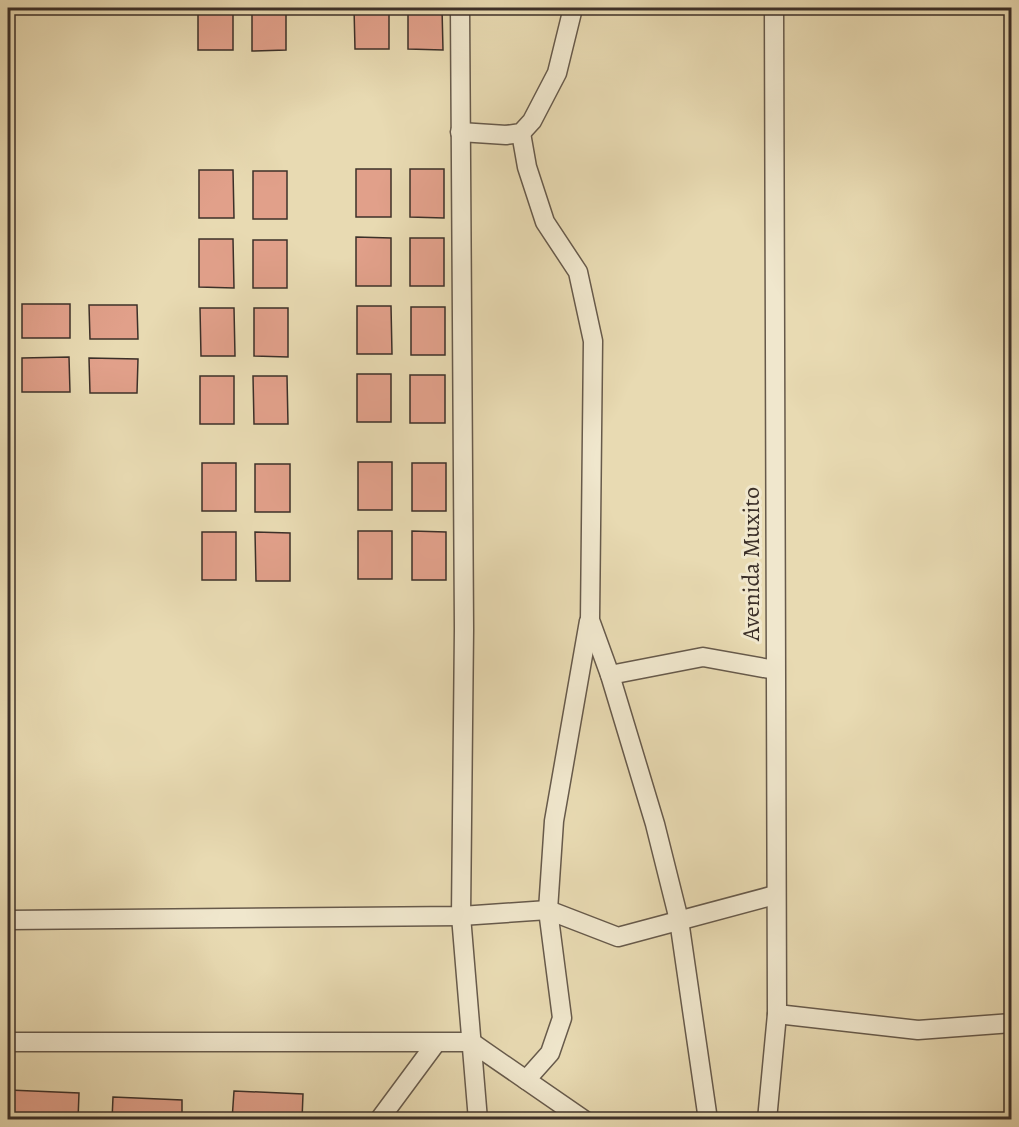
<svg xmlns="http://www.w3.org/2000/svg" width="1019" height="1127" viewBox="0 0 1019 1127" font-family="Alegreya,serif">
  <rect width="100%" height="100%" fill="#e8dab2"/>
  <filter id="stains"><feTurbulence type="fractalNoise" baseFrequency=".00333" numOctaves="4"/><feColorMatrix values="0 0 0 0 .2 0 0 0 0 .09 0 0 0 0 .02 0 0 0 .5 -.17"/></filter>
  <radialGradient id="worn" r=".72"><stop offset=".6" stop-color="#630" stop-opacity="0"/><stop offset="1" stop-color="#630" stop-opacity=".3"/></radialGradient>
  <g fill="#e1a08a" stroke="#3c3029" stroke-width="1.5">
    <rect x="198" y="8" width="35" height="42"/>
    <polygon points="252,8 286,8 286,50 252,51"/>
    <polygon points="354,8 389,8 389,49 355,49"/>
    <polygon points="408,8 442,8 443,50 408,49"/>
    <rect x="356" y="169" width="35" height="48"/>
    <polygon points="410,169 444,169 444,218 410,217"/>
    <polygon points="199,170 233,170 234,218 199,218"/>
    <rect x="253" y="171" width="34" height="48"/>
    <polygon points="356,237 391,238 391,286 356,286"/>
    <rect x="410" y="238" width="34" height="48"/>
    <polygon points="199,239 233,239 234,288 199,287"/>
    <rect x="253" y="240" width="34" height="48"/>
    <rect x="22" y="304" width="48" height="34"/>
    <polygon points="89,305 137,305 138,339 90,339"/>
    <polygon points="357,306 391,306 392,354 357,354"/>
    <rect x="411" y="307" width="34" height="48"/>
    <polygon points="200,308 234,308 235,356 201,356"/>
    <polygon points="254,308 288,308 288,357 254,356"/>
    <polygon points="69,357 70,392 22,392 22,358"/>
    <polygon points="89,358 138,359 137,393 90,393"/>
    <rect x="357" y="374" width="34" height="48"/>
    <rect x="410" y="375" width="35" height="48"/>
    <rect x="200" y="376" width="34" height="48"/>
    <polygon points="253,376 287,376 288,424 254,424"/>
    <rect x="358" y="462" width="34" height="48"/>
    <rect x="202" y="463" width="34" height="48"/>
    <rect x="412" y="463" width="34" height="48"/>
    <rect x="255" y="464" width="35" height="48"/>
    <rect x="358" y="531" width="34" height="48"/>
    <polygon points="412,531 446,532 446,580 412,580"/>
    <rect x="202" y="532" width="34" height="48"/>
    <polygon points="255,532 290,533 290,581 256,581"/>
    <polygon points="9,1090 79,1093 78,1120 8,1120"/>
    <polygon points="234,1091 303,1094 302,1120 232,1120"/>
    <polygon points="113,1097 182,1100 182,1120 112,1120"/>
  </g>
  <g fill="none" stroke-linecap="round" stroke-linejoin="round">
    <g stroke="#675a4b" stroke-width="21">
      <g id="street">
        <polyline points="460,8 464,629 461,916 478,1120"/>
        <polyline points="460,132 506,135 521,133 532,121 557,73 573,8"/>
        <polyline points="521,133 527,167 545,222 578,272 593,341 590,620 610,675 655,824 679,920 708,1120"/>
        <polyline points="610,675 703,657 775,670"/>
        <polyline points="8,920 461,916 548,910 618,937 775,895"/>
        <polyline points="777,1014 918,1030 1012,1023"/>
        <polyline points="8,1042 471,1042 584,1120"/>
        <polyline points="526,1080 550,1053 562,1018 548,910 554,821 589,621"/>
        <polyline points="379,1120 436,1043"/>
        <polyline points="767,1120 777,1014 774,8"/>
      </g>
    </g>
    <use href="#street" stroke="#f0e7cd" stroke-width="18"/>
  </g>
  <g text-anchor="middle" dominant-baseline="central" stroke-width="6" stroke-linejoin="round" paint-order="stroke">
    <g font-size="24" fill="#3c3029" stroke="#f0e7cd">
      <text transform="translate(751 564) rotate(-90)">Avenida Muxito</text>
    </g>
  </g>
  <rect width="1019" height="1127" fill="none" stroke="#e8dab2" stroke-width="30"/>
  <rect x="9" y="9" width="1001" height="1109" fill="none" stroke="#3c3029" stroke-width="3"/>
  <rect x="15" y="15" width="989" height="1097" fill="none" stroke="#3c3029" stroke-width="1.5"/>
  <rect width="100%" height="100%" filter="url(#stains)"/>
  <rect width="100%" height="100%" fill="url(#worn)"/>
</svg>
